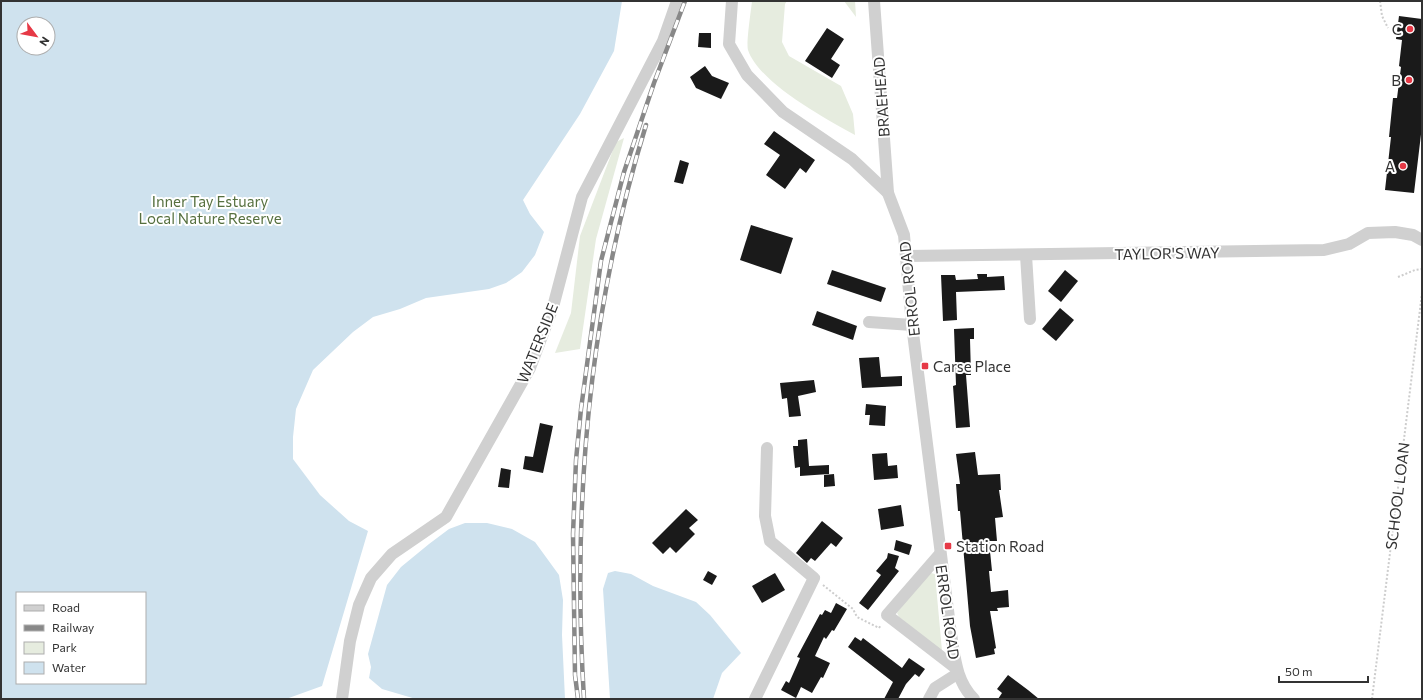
<svg xmlns="http://www.w3.org/2000/svg" width="1423" height="700" viewBox="0 0 1423 700" font-family="Commissioner,sans-serif">
  <rect width="100%" height="100%" fill="#fff"/>
  <g fill="#e6ecdf">
    <path d="M752,1H787L785,4L782,42L789,56L841,86L853,114L855,135C826,119 759,83 748,50C746,43 751,11 752,1Z"/>
    <polygon points="844,1 855,1 856,17"/>
    <polygon points="624,138 596,239 580,349 555,353 571,313 580,236 616,142"/>
    <polygon points="927,572 935,574 942,651 899,617 897,613"/>
  </g>
  <g fill="#cfe2ee" fill-rule="evenodd">
    <path d="M1,1H622L614,51L580,114L523,200L530,214L544,232L535,255L522,272L506,283L489,289L426,298L400,309L373,317L353,332L313,370L296,409L293,437V459L320,495L349,521L368,531L322,686L286,699H1ZM24,24H48V48H24ZM17,593H145V683H17Z"/>
    <polygon points="465,523 487,523 512,529 535,542 559,575 563,600 562,635 565,699 416,699 382,689 369,678 371,667 368,654 387,585 401,567 429,544 449,529"/>
    <polygon points="615,571 631,574 653,586 696,602 710,615 741,653 722,673 713,699 610,699 603,589 608,573"/>
  </g>
  <g fill="#1a1a1a">
    <polygon points="1399,16 1422,19 1422,126 1414,193 1385,190 1391,137 1389,137 1393,98 1397,98 1401,67 1399,66 1402,40 1396,39"/>
    <polygon points="827,28 844,39 831,59 840,65 832,78 805,61"/>
    <polygon points="699,33 711,33 711,48 698,47"/>
    <polygon points="705,66 712,76 729,83 721,99 696,88 690,77"/>
    <polygon points="774,131 815,160 806,173 800,168 785,189 766,175 780,155 764,144"/>
    <polygon points="680,160 689,163 683,184 674,182"/>
    <polygon points="751,225 793,238 781,274 740,260"/>
    <polygon points="832,270 886,288 881,302 827,284"/>
    <polygon points="1065,270 1078,281 1061,302 1048,291"/>
    <polygon points="977,274 987,274 987,277 1004,276 1005,290 956,292 957,320 943,321 941,275 955,275 956,280 978,279"/>
    <polygon points="1060,308 1074,320 1056,341 1042,329"/>
    <polygon points="817,311 857,326 853,340 812,325"/>
    <polygon points="974,328 974,339 970,339 971,375 966,375 970,427 956,428 953,386 956,385 954,329"/>
    <polygon points="879,357 881,377 902,376 902,386 862,388 859,358"/>
    <polygon points="814,380 816,392 798,396 801,416 789,417 787,398 782,399 780,383"/>
    <polygon points="866,404 886,406 885,426 869,425 870,415 865,415"/>
    <polygon points="540,423 553,426 543,473 523,469 525,456 533,457"/>
    <polygon points="807,439 809,466 829,465 829,474 800,476 800,467 795,468 793,446 798,446 798,440"/>
    <polygon points="975,452 978,475 1000,474 1001,490 999,490 1003,517 995,518 997,541 989,541 992,571 989,571 991,592 1008,590 1009,607 997,608 998,611 990,611 996,648 994,649 995,654 976,658 970,626 960,511 958,511 956,484 960,484 956,454"/>
    <polygon points="887,453 888,466 897,465 898,478 874,480 872,454"/>
    <polygon points="501,468 511,470 509,488 498,487"/>
    <polygon points="834,474 835,486 824,487 824,475"/>
    <polygon points="901,505 904,526 881,530 878,509"/>
    <polygon points="686,509 698,520 689,528 695,534 676,553 670,547 663,554 652,543"/>
    <polygon points="822,521 843,538 836,547 831,543 815,561 811,558 807,563 796,553"/>
    <polygon points="896,540 912,545 909,555 894,550"/>
    <polygon points="888,553 899,556 895,568 899,571 868,610 859,603 881,575 876,571 887,558"/>
    <polygon points="708,571 717,576 712,585 703,580"/>
    <polygon points="775,573 785,590 762,603 752,586"/>
    <polygon points="836,603 847,609 834,631 832,630 826,639 824,637 815,656 830,663 823,678 821,677 812,693 801,687 796,698 781,690 786,681 789,683 797,665 800,658 797,657 820,614 822,615 825,610 831,613"/>
    <polygon points="855,637 861,641 863,638 902,668 909,658 925,669 919,677 915,674 906,684 898,699 884,699 893,682 848,647"/>
    <polygon points="1008,675 1028,690 1039,699 998,699 1002,693 997,689"/>
  </g>
  <g fill="none" stroke-linecap="round" stroke-linejoin="round">
    <g stroke="#cdcdcd" stroke-width="2" stroke-dasharray="2 2" stroke-linecap="butt">
      <polyline points="1380,1 1382,16 1388,28"/>
      <polyline points="1398,277 1415,270 1422,269"/>
      <polyline points="823,585 853,609 857,617 879,628 881,625"/>
      <polyline points="1372,699 1422,293"/>
    </g>
    <g stroke="#d0d0d0" stroke-width="12">
      <path d="M732,1L729,44L747,75L783,112L852,159L888,193L904,235L912,325L951,634C955,658 956,681 974,699"/>
      <polyline points="874,1 888,193"/>
      <polyline points="1026,255 1030,319"/>
      <polyline points="907,256 1324,250 1349,244 1368,233 1395,232 1413,235 1422,240"/>
      <polyline points="869,322 912,325"/>
      <polyline points="940,554 887,615 957,669"/>
      <polyline points="342,699 350,641 359,605 371,578 392,554 446,517 530,368 553,307 582,197 663,41 677,1"/>
      <polyline points="755,699 814,578 770,541 765,516 767,448"/>
      <polyline points="929,699 935,688 957,674"/>
    </g>
    <g stroke="#888" stroke-width="4.5">
      <g id="rail">
        <polyline points="578,699 575,675 573,534 576,460 581,409 601,261 624,172 654,83 685,1"/>
        <path d="M584,699C572,506 589,310 646,125"/>
      </g>
    </g>
    <use href="#rail" stroke="#fff" stroke-width="3" stroke-dasharray="9" stroke-linecap="butt"/>
  </g>
  <g fill="#e63946" stroke="#fff" stroke-width="1.5">
    <circle cx="1410" cy="29" r="4"/>
    <circle cx="1409" cy="80" r="4"/>
    <circle cx="1403" cy="166" r="4"/>
    <rect x="921" y="362" width="8" height="8" rx="2"/>
    <rect x="944" y="542" width="8" height="8" rx="2"/>
  </g>
  <g text-anchor="middle" dominant-baseline="central" stroke-width="4" stroke-linejoin="round" paint-order="stroke">
    <g font-size="15" fill="#333" stroke="#fff" text-anchor="end">
      <text x="1402" y="29">C</text>
      <text x="1401" y="80">B</text>
      <text x="1395" y="166">A</text>
      <text x="933" y="366" text-anchor="start">Carse Place</text>
      <text x="956" y="546" text-anchor="start">Station Road</text>
    </g>
    <g font-size="15" fill="#333" stroke="#fff">
      <text transform="translate(881 97) rotate(-94)">BRAEHEAD</text>
      <text transform="translate(1167 253) rotate(-1)">TAYLOR'S WAY</text>
      <text transform="translate(909 289) rotate(-96)">ERROL ROAD</text>
      <text transform="translate(537 343) rotate(-68)">WATERSIDE</text>
      <text transform="translate(1397 496) rotate(-83)">SCHOOL LOAN</text>
      <text transform="translate(948 612) rotate(82)">ERROL ROAD</text>
    </g>
    <g font-size="15" fill="#56703f" stroke="#fff">
      <text x="210" y="201">Inner Tay Estuary<tspan x="210" dy="17">Local Nature Reserve</tspan></text>
    </g>
  </g>
  <rect width="1423" height="700" fill="none" stroke="#333333" stroke-width="4"/>
  <rect x="16" y="592" width="130" height="92" fill="#ffffff" stroke="#adadad"/>
  <rect x="24" y="605" width="20" height="6" fill="#d0d0d0" stroke="#adadad"/>
  <text x="52" y="612" font-size="12" fill="#333333">Road</text>
  <rect x="24" y="625" width="20" height="6" fill="#888888" stroke="#adadad"/>
  <text x="52" y="632" font-size="12" fill="#333333">Railway</text>
  <rect x="24" y="642" width="20" height="12" fill="#e6ecdf" stroke="#adadad"/>
  <text x="52" y="652" font-size="12" fill="#333333">Park</text>
  <rect x="24" y="662" width="20" height="12" fill="#cfe2ee" stroke="#adadad"/>
  <text x="52" y="672" font-size="12" fill="#333333">Water</text>
  <g transform="translate(36 36) rotate(122)"><circle r="19" fill="#ffffff" stroke="#adadad"/>
  <path d="M0-3L7 15L0 10L-7 15Z" fill="#e63946"/>
  <text y="-6" font-size="11" font-weight="bold" text-anchor="middle" fill="#333333">N</text>
  </g>
  <path d="M1279 676v6h89v-6" fill="none" stroke="#333333" stroke-width="2"/>
  <text x="1285" y="676" font-size="12" fill="#333333" stroke="#ffffff" stroke-width="3" paint-order="stroke">50 m</text>
</svg>
